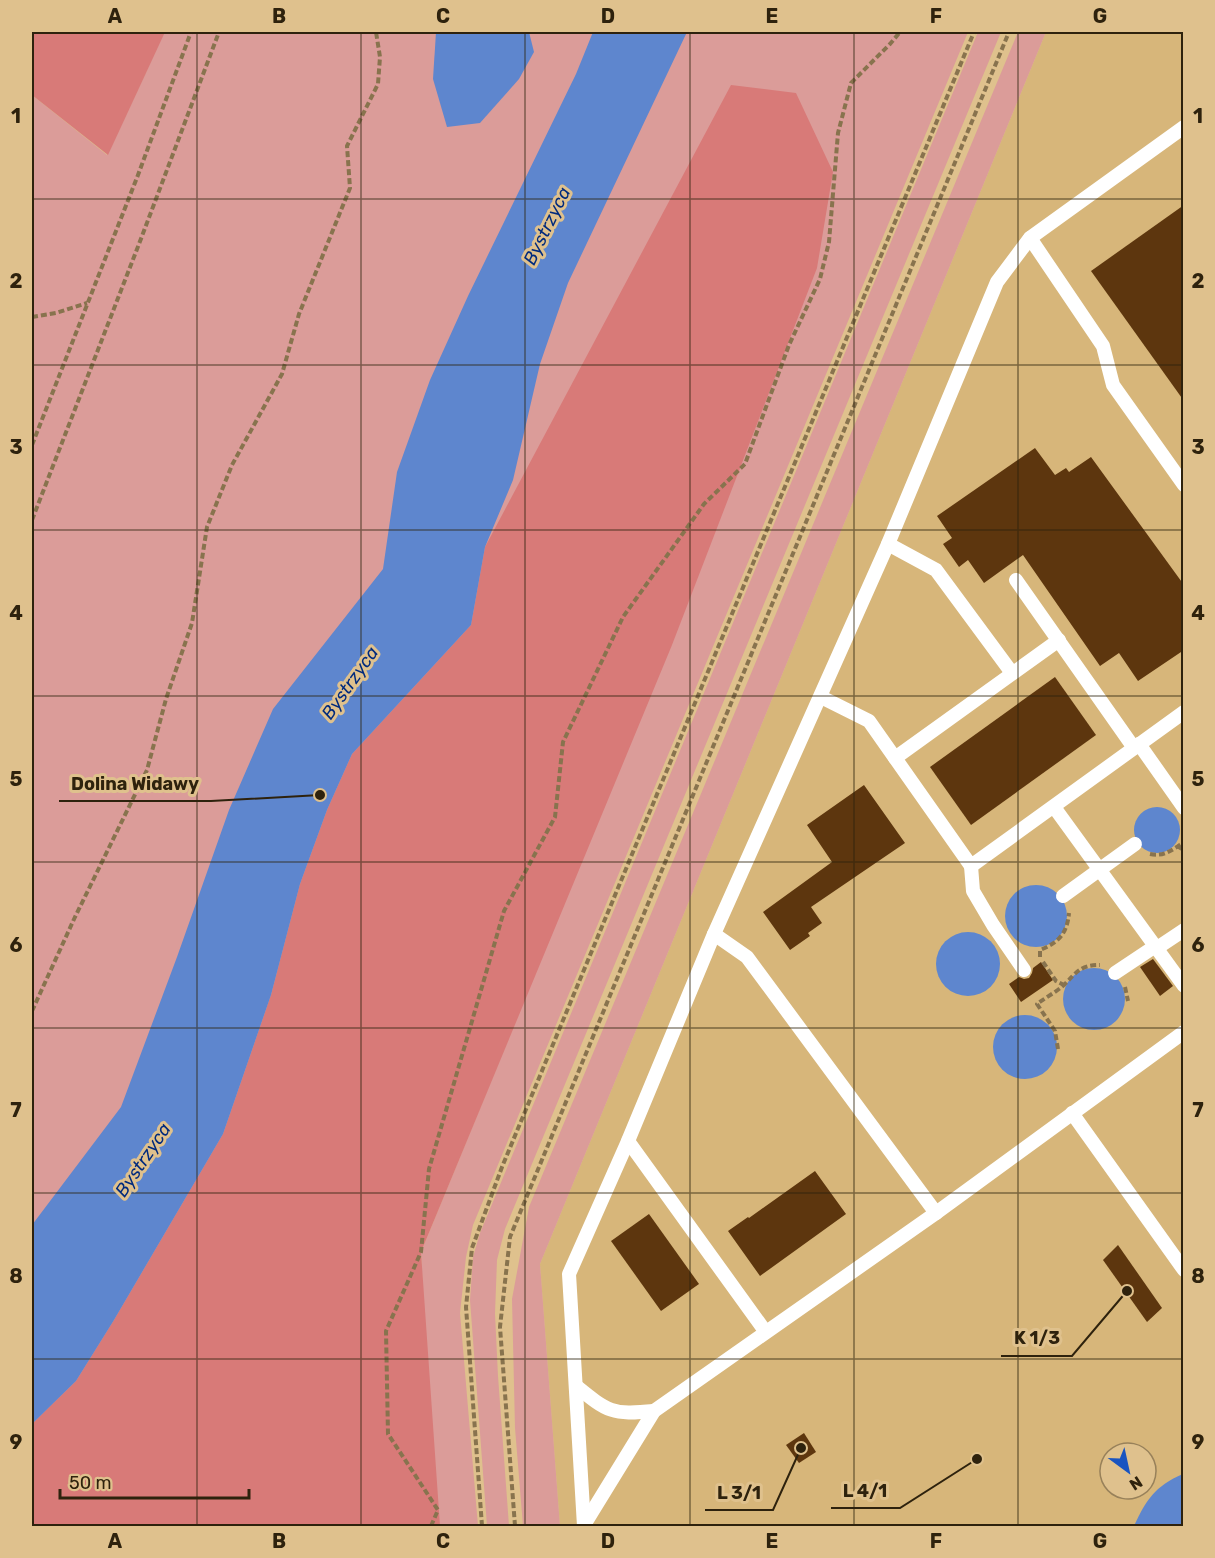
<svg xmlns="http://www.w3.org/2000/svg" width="1215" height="1558" viewBox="0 0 1215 1558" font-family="Rubik,sans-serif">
  <rect width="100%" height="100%" fill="#dfc18d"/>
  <path fill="#d7b67a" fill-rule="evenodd" d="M1046,32H1183V1526H560L540,1264ZM1110,1453H1146V1489H1110Z"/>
  <g fill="#db9c99" fill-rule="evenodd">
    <path d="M161,32H968L473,1225L466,1257L460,1313L478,1526H32V95L107,155L147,70ZM683,614L421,1252L423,1294L419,1252Z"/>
    <polygon points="978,32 1001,32 505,1229 497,1260 495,1314 498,1376 509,1526 487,1526 470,1300 473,1257 480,1233"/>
    <polygon points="1018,32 1046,32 540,1264 560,1526 523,1526 515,1428 512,1299 529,1207"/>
  </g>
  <g fill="#d87a78">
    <polygon points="32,32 165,32 108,155 32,95"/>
    <polygon points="731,85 796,93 833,172 817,268 672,645 421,1252 440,1526 32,1526 33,1423 76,1381 114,1320 223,1134 271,995 300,884 327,810 352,754 471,625 485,547"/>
  </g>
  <g fill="#5e86ce">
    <polygon points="436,32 529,32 534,52 519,79 480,123 447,127 433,79"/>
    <polygon points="593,32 687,32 568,283 540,364 513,480 485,547 471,625 352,754 327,810 300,884 271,995 223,1134 114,1320 76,1381 32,1424 32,1225 121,1107 177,957 229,810 273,709 383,569 397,472 430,380 468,296 576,74"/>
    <circle cx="1157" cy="830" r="23"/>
    <circle cx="1036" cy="916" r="31"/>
    <circle cx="968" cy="964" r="32"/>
    <circle cx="1094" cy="999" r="31"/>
    <circle cx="1025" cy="1047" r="32"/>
    <path d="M1183,1474V1526H1134C1146,1500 1155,1486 1183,1474Z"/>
  </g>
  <g fill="#5d360e">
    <polygon points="1184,205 1184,401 1091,271"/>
    <polygon points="1035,448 1055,475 1066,468 1069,472 1091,457 1184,585 1184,650 1138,681 1119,653 1100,666 1023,555 984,583 968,560 959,567 943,544 952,538 937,516"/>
    <polygon points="1055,677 1096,735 971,825 930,767"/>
    <polygon points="864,785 905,843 811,907 822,923 808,933 810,936 790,950 763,912 832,862 807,825"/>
    <polygon points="1153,959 1173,986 1160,996 1140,967"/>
    <polygon points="1041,962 1053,980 1021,1002 1009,984 1019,977 1024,979 1029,978 1032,973 1033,968"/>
    <polygon points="815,1171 846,1214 760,1276 728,1231 748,1217 749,1218"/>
    <polygon points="649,1214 699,1284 661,1311 611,1241"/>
    <polygon points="1118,1245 1162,1308 1147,1322 1103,1260"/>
    <polygon points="804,1433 816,1452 799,1463 786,1445"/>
  </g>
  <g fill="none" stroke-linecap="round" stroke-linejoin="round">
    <g stroke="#88734e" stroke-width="4" stroke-dasharray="6 3" stroke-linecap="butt">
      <polyline points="32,317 56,313 87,303"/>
      <polyline points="32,445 138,175 191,32"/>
      <polyline points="32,520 139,244 219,32"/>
      <polyline points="1177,846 1184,850"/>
      <path d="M1150,854C1164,857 1172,850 1184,842"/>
      <path d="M1040,957V950C1058,943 1067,934 1069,913"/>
      <polyline points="1043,962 1056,981 1064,985"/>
      <polyline points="1125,987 1128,1001"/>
      <polyline points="32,1011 75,917 147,770 166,699 192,623 207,527 232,465 282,374 299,314 350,188 347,146 378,84 380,57 376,32"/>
      <path d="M1058,1049L1055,1031L1037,1004C1045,998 1056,992 1064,985C1077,972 1080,965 1100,965"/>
      <polyline points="431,1526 438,1510 388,1434 386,1331 421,1252 429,1169 504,911 555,817 563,742 623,617 704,504 745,464 789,345 820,279 829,242 838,133 851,83 890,44 900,32"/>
      <polyline points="482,1526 466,1307 472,1248 502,1167 974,32"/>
      <polyline points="515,1526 500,1327 510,1237 1009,32"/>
    </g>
    <g stroke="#fff" stroke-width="14">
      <polyline points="1030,238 1103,346 1113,385 1184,485"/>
      <polyline points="888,544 936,570 1012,673"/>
      <polyline points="1016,580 1134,748"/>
      <polyline points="821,697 869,721 971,866 1184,712"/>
      <polyline points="1139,744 1184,808"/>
      <polyline points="895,758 1059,640"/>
      <polyline points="1054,807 1184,986"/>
      <polyline points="971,866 973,891 993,925 1024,970"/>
      <polyline points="1063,896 1135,844"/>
      <polyline points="714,934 747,957 936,1213"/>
      <polyline points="1157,948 1184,930"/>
      <polyline points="1115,973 1154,947"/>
      <polyline points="1072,1113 1184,1270"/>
      <polyline points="628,1141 765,1331"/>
      <path d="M576,1386C608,1412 612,1415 654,1411"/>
      <polyline points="584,1525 654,1411 936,1213 1184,1032"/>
      <polyline points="584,1526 569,1274 628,1141 714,934 888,544 997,282 1030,238 1184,127"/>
    </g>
  </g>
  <path fill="none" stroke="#2e220d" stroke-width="1.5" stroke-opacity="0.55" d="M197,32V1526M361,32V1526M525,32V1526M690,32V1526M854,32V1526M1018,32V1526M32,199H1184M32,365H1184M32,530H1184M32,696H1184M32,862H1184M32,1028H1184M32,1193H1184M32,1359H1184"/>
  <g text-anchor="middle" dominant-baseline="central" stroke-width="6" stroke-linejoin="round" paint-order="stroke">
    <g font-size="18" font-style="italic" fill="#002a7d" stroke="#dfc18d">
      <text transform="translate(547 226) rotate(-64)">Bystrzyca</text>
      <text transform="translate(350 683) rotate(-55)">Bystrzyca</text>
      <text transform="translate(143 1160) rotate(-56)">Bystrzyca</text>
    </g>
  </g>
  <path fill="none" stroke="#2e220d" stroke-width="2" d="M320 795L211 801H59M1127 1291L1072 1356H1001M977 1459L900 1508H831M801 1448L773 1510H705"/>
  <g fill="#2e220d" stroke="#dfc18d" stroke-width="2">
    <circle cx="320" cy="795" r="6"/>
    <circle cx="1127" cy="1291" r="6"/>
    <circle cx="977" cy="1459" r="6"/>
    <circle cx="801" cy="1448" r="6"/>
  </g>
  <g font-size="18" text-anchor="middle" font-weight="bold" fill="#2e220d" stroke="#dfc18d" stroke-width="6" stroke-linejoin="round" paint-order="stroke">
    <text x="135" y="790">Dolina Widawy</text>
    <text x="1037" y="1344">K 1/3</text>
    <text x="865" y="1497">L 4/1</text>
    <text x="739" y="1499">L 3/1</text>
  </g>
  <rect width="1215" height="1558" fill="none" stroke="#dfc18d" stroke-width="66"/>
  <g transform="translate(1128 1471) rotate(147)"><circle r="28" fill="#dfc18d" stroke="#98815a" stroke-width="1.5"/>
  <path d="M0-4.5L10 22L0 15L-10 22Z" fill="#1954c0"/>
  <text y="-9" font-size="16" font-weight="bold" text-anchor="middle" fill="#2e220d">N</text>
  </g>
  <path d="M60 1489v9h189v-9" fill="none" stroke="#2e220d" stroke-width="3"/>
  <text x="69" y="1489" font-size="18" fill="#2e220d" stroke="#dfc18d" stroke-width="4.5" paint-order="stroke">50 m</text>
  <rect x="33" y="33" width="1149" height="1492" fill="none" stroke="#2e220d" stroke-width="2"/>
  <g font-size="20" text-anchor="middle" font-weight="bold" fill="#2e220d">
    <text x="115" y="23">A</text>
    <text x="279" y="23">B</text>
    <text x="443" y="23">C</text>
    <text x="608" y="23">D</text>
    <text x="772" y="23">E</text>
    <text x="936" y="23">F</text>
    <text x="1100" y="23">G</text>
    <text x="16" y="123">1</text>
    <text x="1198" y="123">1</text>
    <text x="16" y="288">2</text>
    <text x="1198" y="288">2</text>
    <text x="16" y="454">3</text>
    <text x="1198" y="454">3</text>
    <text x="16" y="620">4</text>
    <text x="1198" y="620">4</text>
    <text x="16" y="786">5</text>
    <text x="1198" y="786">5</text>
    <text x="16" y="952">6</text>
    <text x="1198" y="952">6</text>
    <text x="16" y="1117">7</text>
    <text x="1198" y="1117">7</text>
    <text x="16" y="1283">8</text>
    <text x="1198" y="1283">8</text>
    <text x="16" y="1449">9</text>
    <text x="1198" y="1449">9</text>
    <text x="115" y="1548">A</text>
    <text x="279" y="1548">B</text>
    <text x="443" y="1548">C</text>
    <text x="608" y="1548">D</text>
    <text x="772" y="1548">E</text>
    <text x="936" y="1548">F</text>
    <text x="1100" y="1548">G</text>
  </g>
</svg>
